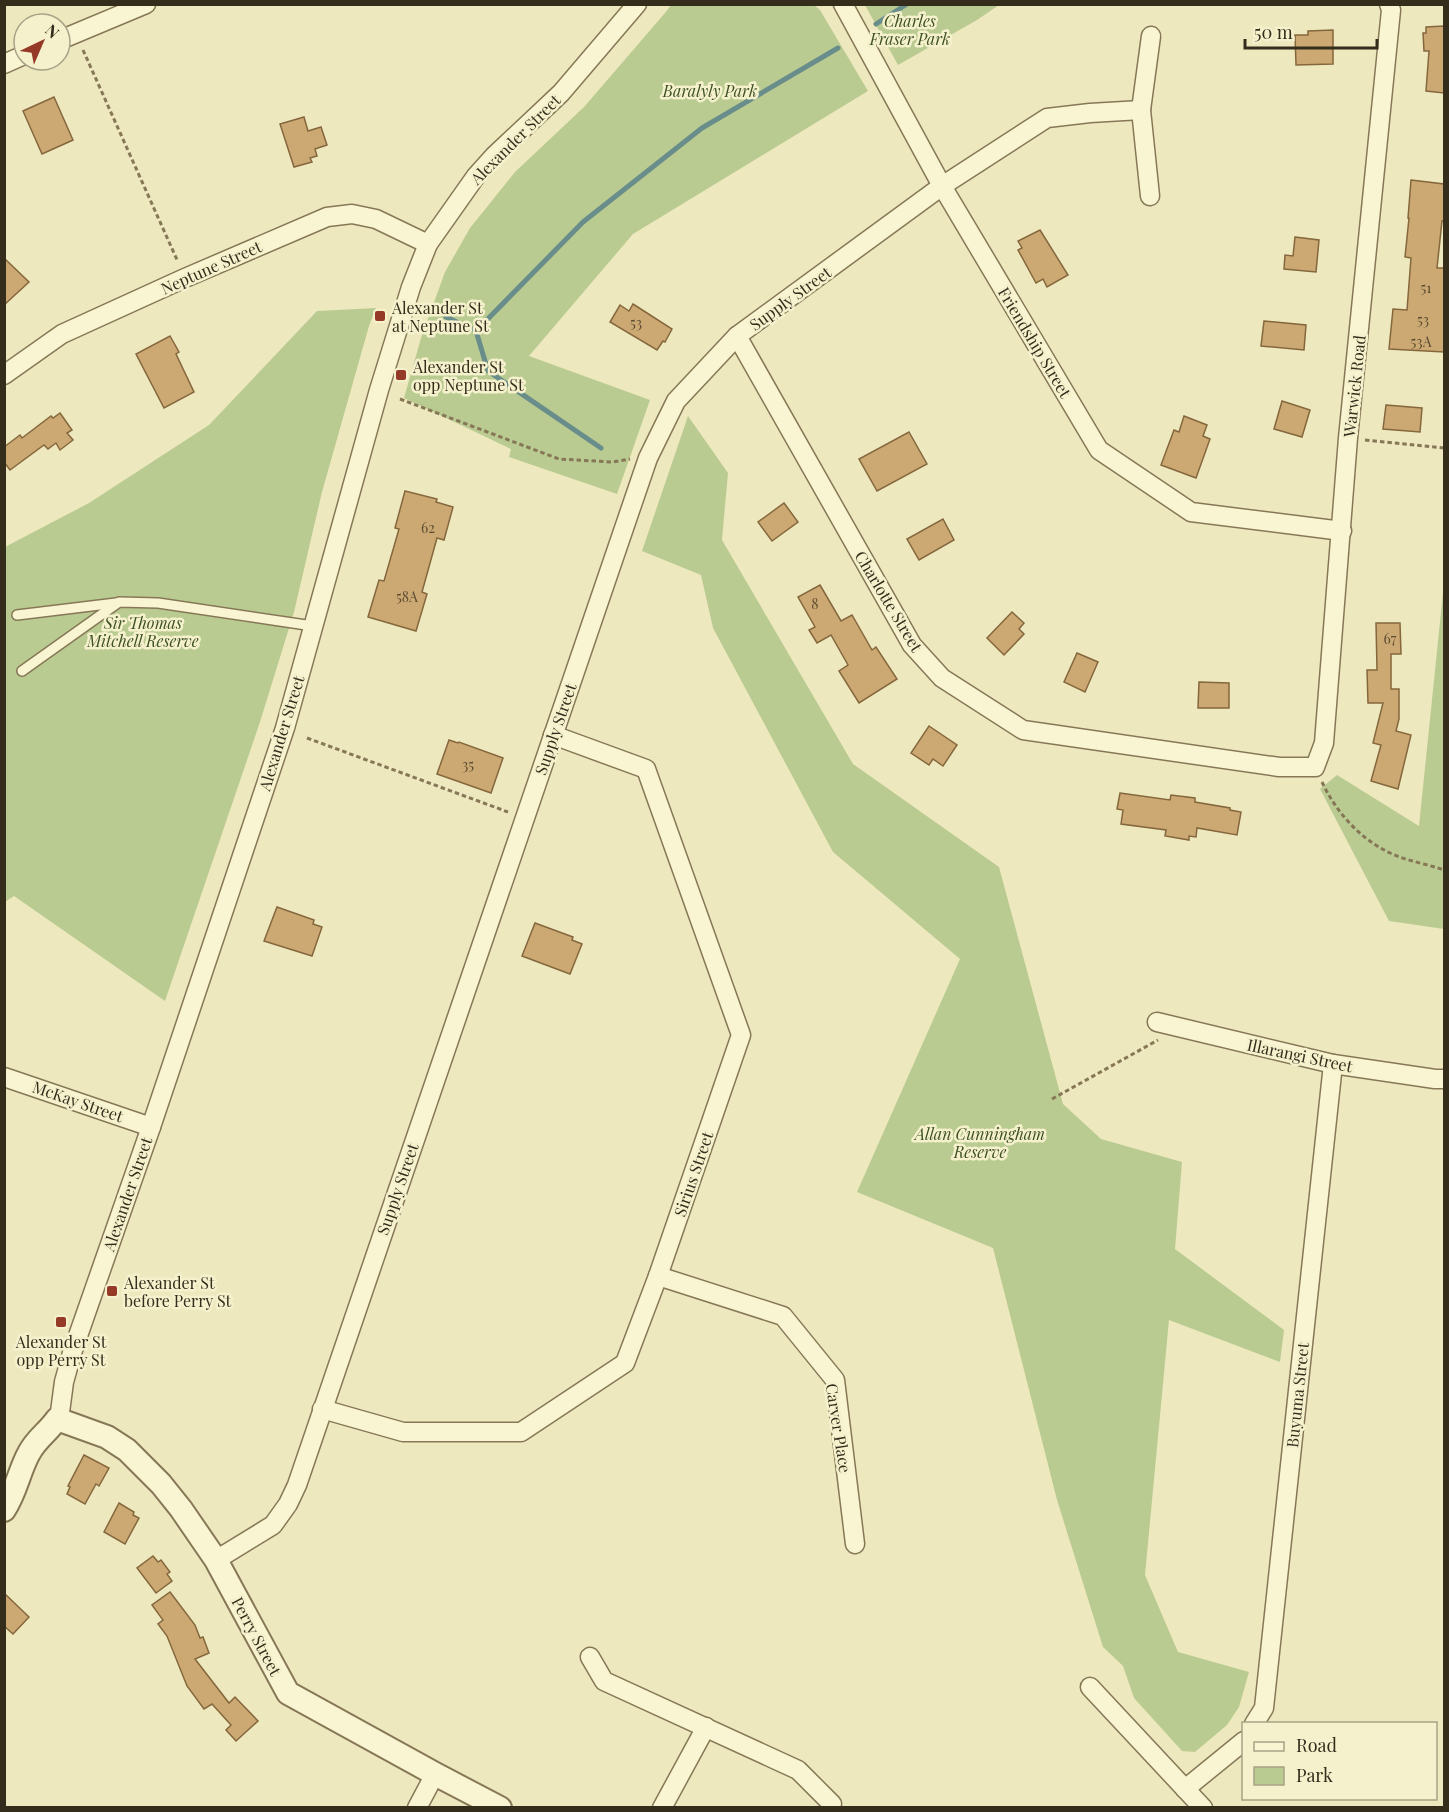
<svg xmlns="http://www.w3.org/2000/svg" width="1449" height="1812" viewBox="0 0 1449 1812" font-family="'Playfair Display',serif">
  <rect width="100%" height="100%" fill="#eee8be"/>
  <g fill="#bacb92">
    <polygon points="814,5 820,10 868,91 633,234 529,356 650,400 617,494 509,457 511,449 404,398 421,338 445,272 470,228 515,172 584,107 665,13 671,5"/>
    <polygon points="865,5 999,5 977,20 898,65"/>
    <polygon points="376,308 369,326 322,492 294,612 260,722 165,1001 14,896 5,902 5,547 89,503 209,425 317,311"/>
    <polygon points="688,416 728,473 722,540 853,764 999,867 1063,1104 1101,1139 1182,1162 1175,1249 1284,1330 1280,1362 1169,1320 1145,1575 1178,1652 1249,1672 1239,1707 1227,1725 1195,1752 1182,1751 1134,1698 1123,1666 1103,1647 1057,1500 993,1248 857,1192 960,959 833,852 713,628 701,575 642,551"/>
    <polygon points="1444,583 1444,929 1389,921 1320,789 1337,775 1419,826"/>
  </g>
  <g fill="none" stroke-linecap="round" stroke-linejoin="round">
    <g stroke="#698d8a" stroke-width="5">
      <polyline points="876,24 907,4"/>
      <polyline points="446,317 476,331 583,222 702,128 838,48"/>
      <polyline points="476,331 488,371 601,448"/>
    </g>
  </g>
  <g fill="#cca973" stroke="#85673d" stroke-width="1.5">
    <polygon points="1444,26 1444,93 1426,91 1429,51 1424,51 1423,33 1426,33 1426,27"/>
    <polygon points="1333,30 1333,64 1296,65 1295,35 1308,35 1308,31"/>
    <polygon points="54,97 73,140 42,154 23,111"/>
    <polygon points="304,117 308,131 321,127 327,145 315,149 317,156 310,158 312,162 294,167 280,124"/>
    <polygon points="1411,180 1444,184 1444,221 1442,221 1437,268 1444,268 1444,352 1389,349 1393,309 1407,310 1411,258 1405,257 1409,218 1408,218"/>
    <polygon points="1040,230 1068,275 1047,287 1043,279 1036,283 1018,250 1022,248 1018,241"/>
    <polygon points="1295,237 1319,240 1316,272 1284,269 1285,255 1293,256"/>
    <polygon points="4,258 29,282 4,305"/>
    <polygon points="633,304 672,329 665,342 663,341 657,350 610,322 620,305 629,311"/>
    <polygon points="1264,321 1306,325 1304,350 1261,346"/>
    <polygon points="170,336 179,352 176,354 194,392 164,408 136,354"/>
    <polygon points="1282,401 1310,410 1302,437 1274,429"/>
    <polygon points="1386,405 1422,408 1420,432 1383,429"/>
    <polygon points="60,413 72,430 67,433 73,440 60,450 56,443 48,449 44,445 10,470 4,462 4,447 20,435 22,438 51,416 53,418"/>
    <polygon points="1184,416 1207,425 1203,436 1210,439 1196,478 1161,465 1174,430 1179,432"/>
    <polygon points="909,432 927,464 877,491 859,459"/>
    <polygon points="405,491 437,499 436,502 453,507 444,540 437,538 422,592 427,594 416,631 368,617 379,580 384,581 399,529 395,528"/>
    <polygon points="784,503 798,522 772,541 758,522"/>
    <polygon points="943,519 954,540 919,560 907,539"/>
    <polygon points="820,585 841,621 852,615 872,650 876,647 897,679 859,703 839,671 848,665 831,635 817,643 809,630 815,627 798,597"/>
    <polygon points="1012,612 1024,623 1019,629 1024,634 1004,655 987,638"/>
    <polygon points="1376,623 1400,623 1401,654 1391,654 1391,689 1399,689 1399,719 1396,731 1411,735 1398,789 1371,781 1381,745 1373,743 1383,703 1368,703 1367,670 1377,670"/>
    <polygon points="1077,653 1098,662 1085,692 1064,682"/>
    <polygon points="1199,682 1229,683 1229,708 1198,708"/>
    <polygon points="929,726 957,745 943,766 933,759 929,765 911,753"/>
    <polygon points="449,740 458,743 459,742 503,758 491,793 437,774"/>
    <polygon points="1120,793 1170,800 1171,795 1195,798 1195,802 1230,808 1230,810 1241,812 1237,835 1197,828 1196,837 1189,836 1189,840 1165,836 1166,830 1121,824 1123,810 1117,809"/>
    <polygon points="277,907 314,920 313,924 322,927 312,956 264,941"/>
    <polygon points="535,923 573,937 572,940 582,944 570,974 522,956"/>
    <polygon points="84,1455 109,1468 99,1486 96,1484 85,1504 67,1494 70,1487 68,1486"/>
    <polygon points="119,1503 134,1512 133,1515 139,1518 125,1544 104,1532"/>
    <polygon points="153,1556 158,1562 161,1560 170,1572 167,1574 172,1581 156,1593 137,1568"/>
    <polygon points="170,1592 195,1625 200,1638 203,1637 209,1653 195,1659 229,1703 235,1697 258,1721 236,1741 226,1730 231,1725 212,1704 204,1709 187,1686 167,1636 158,1624 163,1620 152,1605"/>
    <polygon points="4,1593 29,1617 13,1634 4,1626"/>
  </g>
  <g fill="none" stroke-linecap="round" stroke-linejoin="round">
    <g stroke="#867857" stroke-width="12">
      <g id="service">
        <polyline points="17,615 116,603"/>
        <polyline points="22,671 119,602 158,603 313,626"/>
      </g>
    </g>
    <g stroke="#867857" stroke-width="21">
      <g id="minor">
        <polyline points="843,4 942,186 1099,450 1191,512 1342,531"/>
        <polyline points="60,40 146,4"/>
        <polyline points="4,64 24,55"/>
        <polyline points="1150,196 1141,110 1151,36"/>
        <polyline points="737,336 912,645 942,678 1023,730 1279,767 1315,767 1324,743 1348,438 1391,10 1389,4"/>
        <polyline points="4,375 62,334 185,278 327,217 352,214 376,219 428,244"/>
        <polyline points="1157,1022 1333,1064 1435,1079 1444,1079"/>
        <polyline points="4,1077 151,1127"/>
        <polyline points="658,1276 783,1316 835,1380 855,1544"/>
        <polyline points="322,1409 403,1432 521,1432 625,1363 658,1276 741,1035 646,769 553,735"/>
        <polyline points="57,1419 60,1412 64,1382 72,1353 151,1127 285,728 379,390 411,287 428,244 476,176 494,156 561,93 637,4"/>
        <polyline points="216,1560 273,1525 288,1504 297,1485 648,458 676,401 737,336 942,186 1047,118 1090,113 1141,110"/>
        <polyline points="590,1657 604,1681 798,1770 832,1804"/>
        <polyline points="1090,1687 1203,1808"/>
        <polyline points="1254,1724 1264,1708 1333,1064"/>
        <polyline points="1185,1789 1244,1741"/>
        <polyline points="417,1808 435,1774"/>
        <polyline points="662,1808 706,1727"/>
      </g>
    </g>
    <g stroke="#867857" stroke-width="26">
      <path id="tertiary" d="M4,1510C16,1492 19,1471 29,1453C36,1439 49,1431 57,1419L107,1437L127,1450L161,1484L181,1509L216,1560L288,1693L435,1774L500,1808"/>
    </g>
    <g stroke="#867857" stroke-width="3" stroke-dasharray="4.5 3" stroke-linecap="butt">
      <polyline points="83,50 178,262"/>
      <polyline points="400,399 559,459 613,462 630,459"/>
      <polyline points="1365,440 1444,448"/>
      <polyline points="307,738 508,812"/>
      <path d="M1322,782C1336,812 1360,839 1390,853C1407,861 1427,864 1444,870"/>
      <polyline points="1052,1099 1158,1040"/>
    </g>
    <use href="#service" stroke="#f9f4d1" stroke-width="9"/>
    <use href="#minor" stroke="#f9f4d1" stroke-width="18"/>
    <use href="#tertiary" stroke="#f9f4d1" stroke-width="22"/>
  </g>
  <g fill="#953a27" stroke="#f5f1cd" stroke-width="2">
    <rect x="374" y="310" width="12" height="12" rx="3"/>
    <rect x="395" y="369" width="12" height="12" rx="3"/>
    <rect x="106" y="1285" width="12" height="12" rx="3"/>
    <rect x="55" y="1316" width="12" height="12" rx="3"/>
  </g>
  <g text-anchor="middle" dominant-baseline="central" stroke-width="5" stroke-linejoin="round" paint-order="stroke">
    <g font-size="14" fill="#5b4c32">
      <text x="1426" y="287">51</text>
      <text x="1423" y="319">53</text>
      <text x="636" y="322">53</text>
      <text x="1421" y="341">53A</text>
      <text x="428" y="527">62</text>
      <text x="407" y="596">58A</text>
      <text x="815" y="603">8</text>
      <text x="1390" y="638">67</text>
      <text x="468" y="764">35</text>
    </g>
    <g font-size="16" font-style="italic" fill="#3d5122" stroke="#f5f1cd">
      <text x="910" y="20">Charles<tspan x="910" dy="18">Fraser Park</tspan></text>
      <text x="710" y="90">Baralyly Park</text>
      <text x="143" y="622">Sir Thomas<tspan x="143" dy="18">Mitchell Reserve</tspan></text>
      <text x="980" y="1133">Allan Cunningham<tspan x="980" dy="18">Reserve</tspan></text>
    </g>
    <g font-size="16" fill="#352d1c" stroke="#f5f1cd">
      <text transform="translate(515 139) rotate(-45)">Alexander Street</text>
      <text transform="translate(211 267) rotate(-24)">Neptune Street</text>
      <text transform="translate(790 298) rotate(-36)">Supply Street</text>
      <text transform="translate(1035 342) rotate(59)">Friendship Street</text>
      <text transform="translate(1354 386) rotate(-84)">Warwick Road</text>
      <text transform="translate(889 601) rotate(59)">Charlotte Street</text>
      <text transform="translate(555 729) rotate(-71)">Supply Street</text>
      <text transform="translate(281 733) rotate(-73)">Alexander Street</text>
      <text transform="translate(1300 1055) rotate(12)">Illarangi Street</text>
      <text transform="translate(78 1101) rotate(19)">McKay Street</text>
      <text transform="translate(693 1174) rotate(-71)">Sirius Street</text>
      <text transform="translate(397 1189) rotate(-71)">Supply Street</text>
      <text transform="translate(127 1194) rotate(-71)">Alexander Street</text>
      <text transform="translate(1297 1395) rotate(-84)">Buyuma Street</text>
      <text transform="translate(839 1428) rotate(81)">Carver Place</text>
      <text transform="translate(257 1636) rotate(62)">Perry Street</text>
    </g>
    <g font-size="16" fill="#352d1c" stroke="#f5f1cd" text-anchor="start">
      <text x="392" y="307">Alexander St<tspan x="392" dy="18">at Neptune St</tspan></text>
      <text x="413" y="366">Alexander St<tspan x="413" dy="18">opp Neptune St</tspan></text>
      <text x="124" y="1282">Alexander St<tspan x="124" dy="18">before Perry St</tspan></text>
      <text x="61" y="1341" text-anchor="middle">Alexander St<tspan x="61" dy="18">opp Perry St</tspan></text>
    </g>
  </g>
  <rect width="1449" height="1812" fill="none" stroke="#352d1c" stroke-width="12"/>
  <rect x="1242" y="1722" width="195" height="78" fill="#f5f1cd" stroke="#a8a386" stroke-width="1.5"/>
  <rect x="1254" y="1742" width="30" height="9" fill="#f9f4d1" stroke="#a8a386" stroke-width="1.5"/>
  <text x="1296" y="1752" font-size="18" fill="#352d1c">Road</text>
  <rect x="1254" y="1767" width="30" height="18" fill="#bacb92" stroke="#a8a386" stroke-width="1.5"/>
  <text x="1296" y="1782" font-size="18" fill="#352d1c">Park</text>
  <g transform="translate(42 42) rotate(44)"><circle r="28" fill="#f5f1cd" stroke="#a8a386" stroke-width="1.5"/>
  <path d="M0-4.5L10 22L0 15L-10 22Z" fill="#953a27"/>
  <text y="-9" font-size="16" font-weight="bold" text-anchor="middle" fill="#352d1c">N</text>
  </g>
  <path d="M1245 39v9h132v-9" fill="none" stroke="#352d1c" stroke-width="3"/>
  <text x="1254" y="39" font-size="18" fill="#352d1c" stroke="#f5f1cd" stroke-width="4.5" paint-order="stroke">50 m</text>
</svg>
